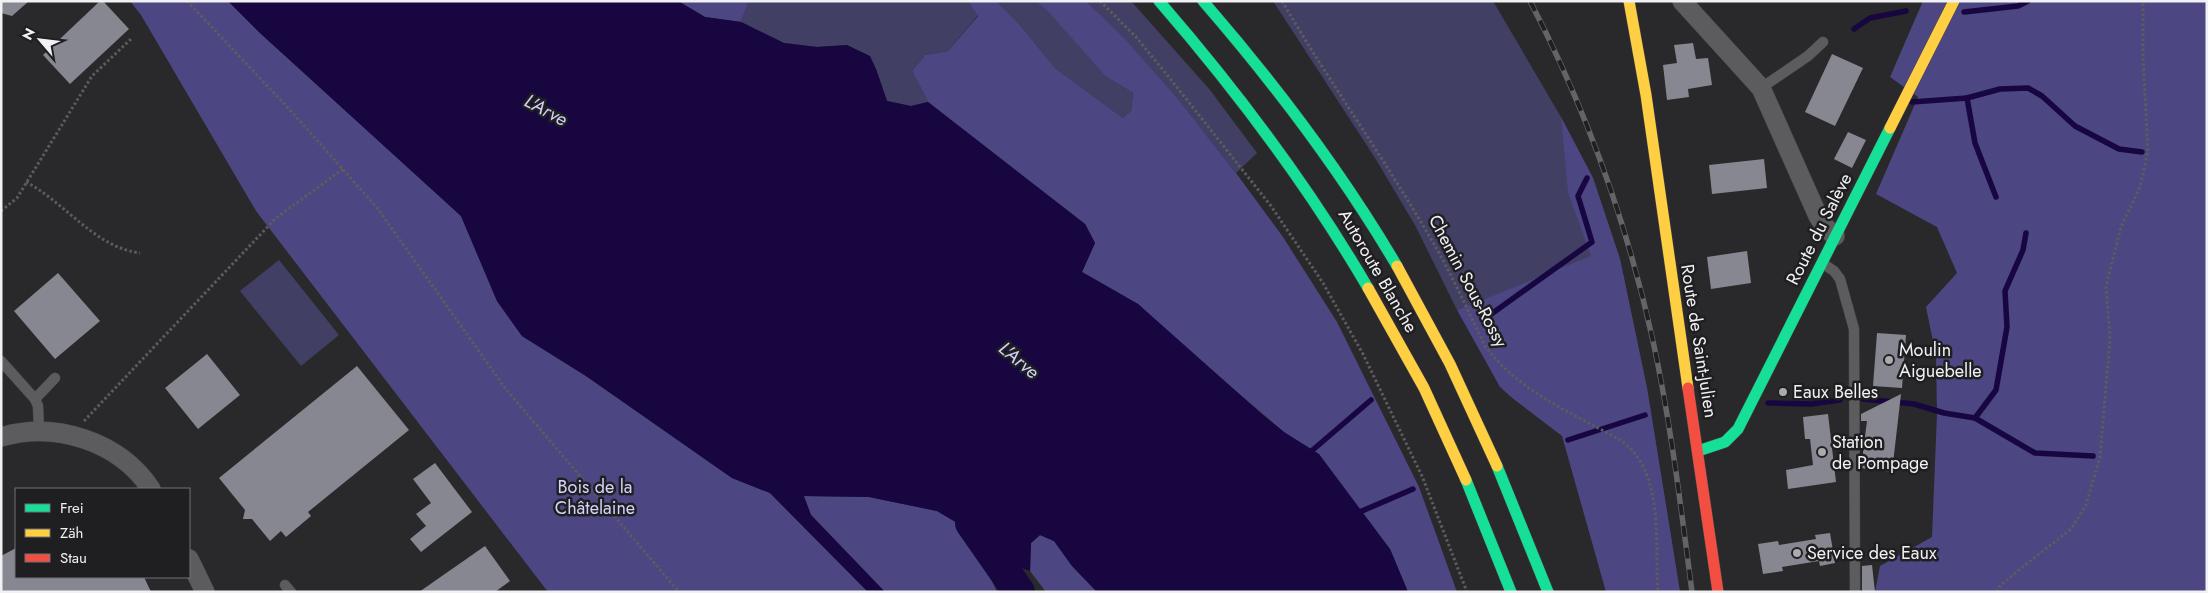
<svg xmlns="http://www.w3.org/2000/svg" width="2208" height="593" viewBox="0 0 2208 593" font-family="Jost,sans-serif">
  <rect width="100%" height="100%" fill="#29292b"/>
  <g fill="#413f63">
    <polygon points="767,1 968,1 978,15 948,51 925,55 912,71 928,102 911,106 887,101 876,69 847,45 817,47 784,43 741,22 748,3"/>
    <polygon points="996,1 1035,1 1046,8 1105,76 1133,93 1131,111 1123,118 1055,68 1021,26"/>
    <path d="M1086,1H1131L1210,90L1257,153L1236,173C1189,113 1141,55 1086,1Z"/>
    <polygon points="1273,1 1493,1 1561,117 1593,178 1620,259 1647,388 1680,592 1591,257 1457,310 1416,227 1375,158"/>
    <polygon points="279,260 339,335 301,366 240,291"/>
  </g>
  <g fill="#4c4682">
    <polygon points="130,1 228,1 260,33 461,216 497,301 522,336 586,376 732,478 770,493 868,592 548,592 256,211 141,15"/>
    <polygon points="678,1 767,1 748,3 741,22 705,17"/>
    <polygon points="968,1 996,1 1021,26 1055,68 1123,118 1131,111 1133,93 1105,76 1046,9 1035,1 1086,1 1125,39 1176,97 1236,173 1283,237 1337,322 1419,487 1457,592 1408,592 1390,549 1284,432 1206,366 1138,304 1082,272 1095,243 1085,224 928,102 912,71 925,55 948,51 978,16"/>
    <polygon points="1923,1 2207,1 2207,592 1875,592 1880,566 1932,537 1937,414 1936,356 1926,307 1957,273 1937,227 1876,194 1918,97 1890,77"/>
    <polygon points="1561,117 1593,178 1620,259 1647,388 1680,592 1606,592 1562,436 1511,397 1500,387 1457,310 1591,256 1568,192"/>
    <polygon points="803,496 869,497 937,511 964,527 979,553 997,592 885,592 811,515"/>
    <polygon points="1040,535 1054,541 1072,566 1097,592 1046,592 1030,571 1031,543"/>
  </g>
  <polygon fill="#170640" points="228,1 678,1 705,17 741,22 784,43 817,47 847,45 870,56 876,69 887,101 911,106 928,102 1085,224 1095,243 1082,272 1138,304 1263,415 1284,432 1319,454 1390,549 1408,592 1097,592 1072,566 1054,541 1040,535 1031,543 1030,571 979,553 964,527 937,511 869,497 804,496 811,515 885,592 868,592 770,493 732,478 586,376 522,336 497,301 461,216 260,33"/>
  <g fill="none" stroke-linecap="round" stroke-linejoin="round">
    <g stroke="#170640" stroke-width="5.5">
      <polyline points="1964,12 2018,6 2028,1"/>
      <polyline points="1854,29 1870,18 1906,11"/>
      <polyline points="1967,98 2000,89 2028,88 2042,96 2075,126 2119,149 2142,152"/>
      <polyline points="1912,102 1967,98 1975,143 1996,197"/>
      <polyline points="1483,320 1592,242 1578,196 1587,178"/>
      <polyline points="1863,399 1914,404 1944,413 1975,418 2035,453 2093,456"/>
      <polyline points="1768,403 1811,404 1840,400 1841,391 1848,389"/>
      <polyline points="1975,418 1996,390 2007,327 2005,291 2023,250 2026,233"/>
      <polyline points="1568,440 1645,415"/>
      <polyline points="1308,454 1371,400"/>
      <polyline points="1355,514 1413,489"/>
    </g>
    <polyline stroke="#170640" stroke-width="32" points="971,523 1019,592"/>
  </g>
  <g fill="#878791">
    <polygon points="1,1 29,1 12,16 1,13"/>
    <polygon points="100,1 103,1 129,29 70,84 43,55"/>
    <polygon points="1693,43 1696,59 1708,58 1712,85 1688,89 1689,97 1667,100 1663,65 1677,63 1674,45"/>
    <polygon points="1832,54 1863,68 1835,126 1805,112"/>
    <polygon points="1848,132 1866,140 1852,168 1834,159"/>
    <polygon points="1764,159 1767,188 1712,194 1709,165"/>
    <polygon points="1747,251 1751,283 1711,289 1707,257"/>
    <polygon points="58,273 100,321 55,359 14,311"/>
    <polygon points="1877,333 1906,335 1902,388 1873,386"/>
    <polygon points="207,354 240,395 198,429 165,388"/>
    <polygon points="357,366 409,430 308,512 311,516 286,537 281,531 270,541 252,519 243,519 245,510 219,478"/>
    <polygon points="1901,394 1892,472 1861,468 1867,421 1861,421 1861,414"/>
    <polygon points="1828,414 1836,482 1788,489 1786,470 1813,465 1810,439 1805,439 1803,417"/>
    <polygon points="435,463 472,512 421,552 410,539 426,526 416,514 431,503 413,479"/>
    <polygon points="1830,533 1835,563 1820,566 1819,561 1782,567 1783,571 1763,574 1758,544 1778,541 1779,545 1816,539 1815,535"/>
    <polygon points="485,546 510,581 495,592 419,592"/>
    <polygon points="16,548 16,577 144,577 151,592 1,592 1,556"/>
    <polygon points="1872,565 1875,592 1862,592 1862,566"/>
  </g>
  <g fill="none" stroke-linecap="round" stroke-linejoin="round">
    <g stroke="#474749" stroke-width="11">
      <g id="lane">
        <polyline points="1761,88 1808,56 1823,42"/>
        <polyline points="1822,263 1834,271 1840,279 1854,329 1855,592"/>
        <polyline points="1,361 35,399 38,406 39,431"/>
        <polyline points="35,399 55,378"/>
        <polyline points="285,585 291,592"/>
      </g>
    </g>
    <g stroke="#474749" stroke-width="20">
      <g id="street">
        <polyline points="1682,1 1761,88 1818,216 1825,227 1835,236"/>
        <path d="M1,437C55,421 119,441 151,489"/>
        <polyline points="189,559 205,592"/>
      </g>
    </g>
    <g stroke="#474749" stroke-width="12">
      <g id="fast">
        <path d="M1159,1C1237,91 1308,185 1368,288"/>
        <path d="M1203,1C1275,84 1341,171 1397,266"/>
        <polyline points="1698,451 1725,442 1738,429 1890,128"/>
        <polyline points="1497,466 1548,592"/>
        <polyline points="1466,480 1511,592"/>
      </g>
    </g>
    <g stroke="#474749" stroke-width="12">
      <g id="slow">
        <polyline points="1629,1 1646,95 1688,388"/>
        <polyline points="1890,128 1954,1"/>
        <polyline points="1397,266 1450,364 1497,466"/>
        <polyline points="1368,288 1424,388 1466,480"/>
      </g>
    </g>
    <g stroke="#474749" stroke-width="12">
      <polyline id="jam" points="1688,388 1718,592"/>
    </g>
    <g stroke="#5c5c5e" stroke-width="3" stroke-dasharray="2.5 2.5" stroke-linecap="butt">
      <polyline points="187,1 291,111 378,209 505,388 679,592"/>
      <polyline points="1100,1 1136,37 1168,76 1271,206 1323,283 1363,354 1422,476 1467,592"/>
      <path d="M1282,1C1328,80 1382,155 1428,234C1450,270 1467,309 1485,346C1519,392 1571,412 1620,440C1666,471 1654,544 1658,592"/>
      <path d="M26,182C66,203 94,247 140,253"/>
      <polyline points="1,211 17,198 92,76 131,39"/>
      <polyline points="84,421 276,218 343,169"/>
      <polyline points="1997,592 1999,587 2015,573 2071,529 2086,505 2100,457 2110,339 2106,286 2121,227 2140,187 2148,151 2143,57 2143,1"/>
    </g>
    <use href="#lane" stroke="#5c5c5e" stroke-width="10"/>
    <use href="#street" stroke="#5c5c5e" stroke-width="19"/>
    <use href="#fast" stroke="#16e098" stroke-width="11"/>
    <use href="#slow" stroke="#ffcf43" stroke-width="11"/>
    <use href="#jam" stroke="#f24e42" stroke-width="11"/>
    <g stroke="#646466" stroke-width="5.5">
      <path id="rail" d="M1530,1C1586,109 1627,223 1653,341C1671,424 1681,508 1692,592"/>
    </g>
    <use href="#rail" stroke="#1f1f22" stroke-width="4" stroke-dasharray="11" stroke-linecap="butt"/>
  </g>
  <g fill="#ababae" stroke="#1f1f22" stroke-width="2">
    <circle cx="1889" cy="360" r="5"/>
    <circle cx="1783" cy="392" r="5"/>
    <circle cx="1822" cy="452" r="5"/>
    <circle cx="1797" cy="553" r="5"/>
  </g>
  <g text-anchor="middle" dominant-baseline="central" stroke-width="5" stroke-linejoin="round" paint-order="stroke">
    <g font-size="18" fill="#f1f1f4" stroke="#1f1f22">
      <text transform="translate(1819 229) rotate(-63)">Route du Salève</text>
      <text transform="translate(1378 271) rotate(60)">Autoroute Blanche</text>
      <text transform="translate(1468 281) rotate(62)">Chemin Sous-Rossy</text>
      <text transform="translate(1699 341) rotate(81)">Route de Saint-Julien</text>
    </g>
    <g font-size="18" fill="#f1f1f4" stroke="#1f1f22" text-anchor="start">
      <text x="1899" y="350">Moulin<tspan x="1899" dy="21">Aiguebelle</tspan></text>
      <text x="1793" y="392">Eaux Belles</text>
      <text x="1832" y="442">Station<tspan x="1832" dy="21">de Pompage</tspan></text>
      <text x="1807" y="553">Service des Eaux</text>
    </g>
    <g font-size="18" fill="#d3d3fb" stroke="#1f1f22">
      <text x="595" y="487">Bois de la<tspan x="595" dy="21">Châtelaine</tspan></text>
    </g>
    <g font-size="19" font-style="italic" fill="#d1d1f9" stroke="#1f1f22">
      <text transform="translate(546 110) rotate(28)">L'Arve</text>
      <text transform="translate(1019 360) rotate(40)">L'Arve</text>
    </g>
  </g>
  <rect width="2208" height="593" fill="none" stroke="#f1f1f4" stroke-width="5"/>
  <rect x="15" y="488" width="175" height="90" fill="#1f1f22" stroke="#737376"/>
  <rect x="25" y="504" width="25" height="8" fill="#16e098" stroke="#737376"/>
  <text x="60" y="513" font-size="15" fill="#f1f1f4">Frei</text>
  <rect x="25" y="529" width="25" height="8" fill="#ffcf43" stroke="#737376"/>
  <text x="60" y="538" font-size="15" fill="#f1f1f4">Zäh</text>
  <rect x="25" y="554" width="25" height="8" fill="#f24e42" stroke="#737376"/>
  <text x="60" y="563" font-size="15" fill="#f1f1f4">Stau</text>
  <g transform="translate(40 40) rotate(298)" stroke="#1f1f22" stroke-width="4" paint-order="stroke">
  <path d="M0-4L9 19L0 12L-9 19Z" fill="#f1f1f4"/>
  <text y="-8" font-size="14" font-weight="bold" text-anchor="middle" fill="#f1f1f4">N</text>
  </g>
</svg>
